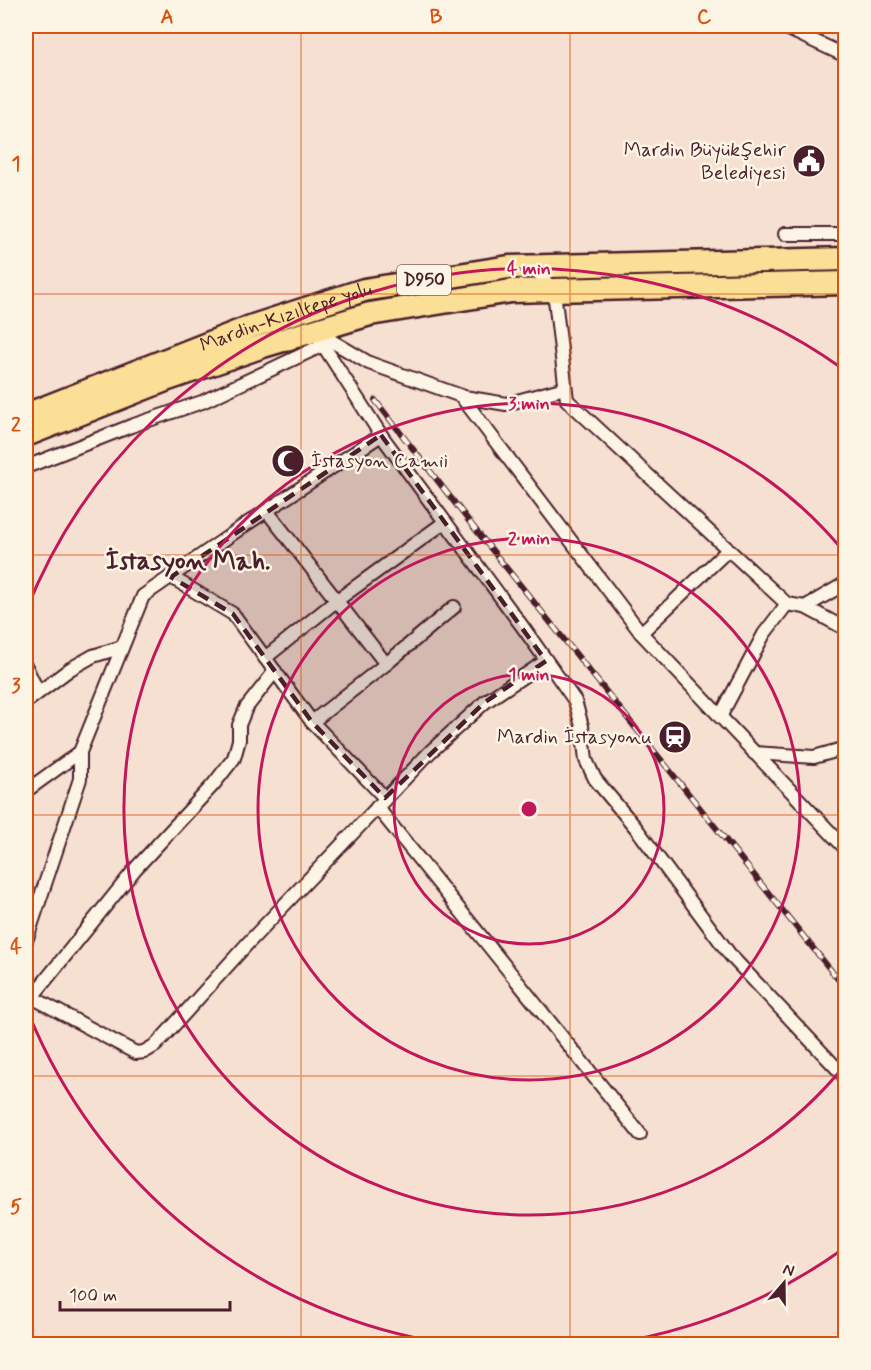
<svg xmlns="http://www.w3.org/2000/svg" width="871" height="1370" viewBox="0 0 871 1370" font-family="Mynerve,sans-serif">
  <rect width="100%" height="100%" fill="#f6e0d1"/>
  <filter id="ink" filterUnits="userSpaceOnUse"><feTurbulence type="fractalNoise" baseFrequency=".0167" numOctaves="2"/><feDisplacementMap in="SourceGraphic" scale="12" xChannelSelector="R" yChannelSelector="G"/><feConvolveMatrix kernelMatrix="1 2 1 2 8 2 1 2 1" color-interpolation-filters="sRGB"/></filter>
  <g filter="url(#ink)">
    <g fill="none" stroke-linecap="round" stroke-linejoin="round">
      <g stroke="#4a1f2b" stroke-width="16">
        <g id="street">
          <polyline points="782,26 846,56"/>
          <polyline points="785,234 846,234"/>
          <polyline points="532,266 554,291 567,400 787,604 805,607 846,583"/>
          <polyline points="314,331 381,435 522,626 575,701 582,726 586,760 595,779 636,828 731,956 846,1078"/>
          <polyline points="318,333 369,363 464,397 506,404 565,388"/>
          <polyline points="461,396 641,633 846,849"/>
          <polyline points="26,467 131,426 202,402 323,345"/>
          <polyline points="267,511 386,664"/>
          <polyline points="171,577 233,614 312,722 385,798"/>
          <polyline points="805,607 846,629"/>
          <polyline points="641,633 728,550"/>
          <polyline points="265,658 336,601 445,522"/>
          <polyline points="26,667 38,692"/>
          <polyline points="26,702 70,669 93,656 122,647"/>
          <polyline points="720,717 764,634 787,604"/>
          <polyline points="312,722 386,664 454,607"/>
          <polyline points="754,753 814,757 846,748"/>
          <polyline points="26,791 80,752 143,596 245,525 381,435"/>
          <polyline points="377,807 640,1134"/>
          <polyline points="26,941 80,779 80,752"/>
          <polyline points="26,994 136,1053 144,1052 156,1045 248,943 430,752 485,702 546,661"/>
          <polyline points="32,997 136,868 213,785 234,758 239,740 239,725 246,708 275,671"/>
        </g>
      </g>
      <g stroke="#4a1f2b" stroke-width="27">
        <g id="highway">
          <path id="s1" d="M26,415L253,326L364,290L509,267L846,259"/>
          <polyline points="26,435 168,379 263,346 370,314 511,291 846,283"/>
        </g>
      </g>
      <use href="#street" stroke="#fcf5e5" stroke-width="12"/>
      <use href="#highway" stroke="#fbdf96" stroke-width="22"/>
      <g stroke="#4a1f2b" stroke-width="6">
        <polyline id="rail" points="375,400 475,529 846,989"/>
      </g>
      <use href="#rail" stroke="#fcf5e5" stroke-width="4" stroke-dasharray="11" stroke-linecap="butt"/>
    </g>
  </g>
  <path fill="#4a1f2b" fill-opacity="0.2" stroke="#4a1f2b" stroke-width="4.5" stroke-dasharray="12 8" stroke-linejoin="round" d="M381,435L546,661L485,702L385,798L312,722L233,614L171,577Z"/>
  <path fill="none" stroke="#d8530f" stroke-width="1.5" stroke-opacity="0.55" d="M301,26V1344M570,26V1344M26,294H846M26,555H846M26,815H846M26,1076H846"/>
  <g fill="none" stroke="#c2185b" stroke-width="3">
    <circle cx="529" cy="809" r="135"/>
    <circle cx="529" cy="809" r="271"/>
    <path d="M845 1065A406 406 0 1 1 845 553"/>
    <path d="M843 1249A541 541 0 0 1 609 1344M449 1344A541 541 0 0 1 26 1007M26 611A541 541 0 0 1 843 369"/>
  </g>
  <defs>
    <g id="civic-disc" transform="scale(1.725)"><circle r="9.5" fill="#4a1f2b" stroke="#fcf5e5"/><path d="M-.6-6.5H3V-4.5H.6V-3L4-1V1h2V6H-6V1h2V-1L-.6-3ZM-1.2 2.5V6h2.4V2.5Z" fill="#fff"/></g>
    <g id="mosque-disc" transform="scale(1.725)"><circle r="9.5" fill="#4a1f2b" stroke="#fcf5e5"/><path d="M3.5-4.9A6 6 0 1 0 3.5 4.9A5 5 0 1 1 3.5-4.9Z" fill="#fff"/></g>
    <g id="station-disc" transform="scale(1.725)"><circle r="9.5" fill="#4a1f2b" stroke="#fcf5e5"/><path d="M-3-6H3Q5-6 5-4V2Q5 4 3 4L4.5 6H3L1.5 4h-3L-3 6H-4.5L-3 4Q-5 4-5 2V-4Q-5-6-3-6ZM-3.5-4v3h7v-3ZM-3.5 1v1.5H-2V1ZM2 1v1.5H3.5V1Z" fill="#fff"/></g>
  </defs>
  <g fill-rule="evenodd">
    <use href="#civic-disc" x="809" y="161"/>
    <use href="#mosque-disc" x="288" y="461"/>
    <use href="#station-disc" x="675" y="737"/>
  </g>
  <g text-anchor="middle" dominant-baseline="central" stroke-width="5" stroke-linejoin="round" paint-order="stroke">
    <rect fill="#fcf5e5" stroke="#7f5f63" stroke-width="1.5" x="397" y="265" width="54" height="30" rx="4.5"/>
    <g font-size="18" font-weight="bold" fill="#4a1f2b">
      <text x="424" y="280">D950</text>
    </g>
    <g font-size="20" fill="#4a1f2b" stroke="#fcf5e5" text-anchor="end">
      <text x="786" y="150">Mardin Büyükşehir<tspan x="786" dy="23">Belediyesi</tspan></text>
      <text x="311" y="461" text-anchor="start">İstasyon Camii</text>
      <text x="652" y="737">Mardin İstasyonu</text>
    </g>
    <g font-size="20" fill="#4a1f2b" stroke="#fcf5e5">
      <text stroke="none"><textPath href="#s1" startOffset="278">Mardin-Kızıltepe yolu</textPath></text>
    </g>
    <g font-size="26" font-weight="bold" fill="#4a1f2b" stroke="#fcf5e5">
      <text x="188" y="562">İstasyon Mah.</text>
    </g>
  </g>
  <circle cx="529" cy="809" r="9" fill="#c2185b" stroke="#fcf5e5" stroke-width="3"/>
  <g font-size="18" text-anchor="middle" font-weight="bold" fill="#c2185b" stroke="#fcf5e5" stroke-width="5" stroke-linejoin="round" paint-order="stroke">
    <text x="529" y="274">4 min</text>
    <text x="529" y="409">3 min</text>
    <text x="529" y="544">2 min</text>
    <text x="529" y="680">1 min</text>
  </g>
  <rect width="871" height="1370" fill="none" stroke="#fcf5e5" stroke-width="66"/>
  <g transform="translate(784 1283) rotate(20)" stroke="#fcf5e5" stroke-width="4.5" paint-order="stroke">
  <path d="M0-4.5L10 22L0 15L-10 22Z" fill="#4a1f2b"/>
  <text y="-9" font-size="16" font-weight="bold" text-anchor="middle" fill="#4a1f2b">N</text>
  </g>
  <path d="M60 1301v9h170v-9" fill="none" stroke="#4a1f2b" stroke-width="3"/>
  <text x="69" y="1301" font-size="18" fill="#4a1f2b" stroke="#fcf5e5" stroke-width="4.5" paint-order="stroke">100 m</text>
  <rect x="33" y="33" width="805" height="1304" fill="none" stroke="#d8530f" stroke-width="2"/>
  <g font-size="20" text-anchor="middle" font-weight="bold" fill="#d8530f">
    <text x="167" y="23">A</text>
    <text x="436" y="23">B</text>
    <text x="704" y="23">C</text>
    <text x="16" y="170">1</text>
    <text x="16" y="431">2</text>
    <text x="16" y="692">3</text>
    <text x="16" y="953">4</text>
    <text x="16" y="1213">5</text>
  </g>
</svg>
